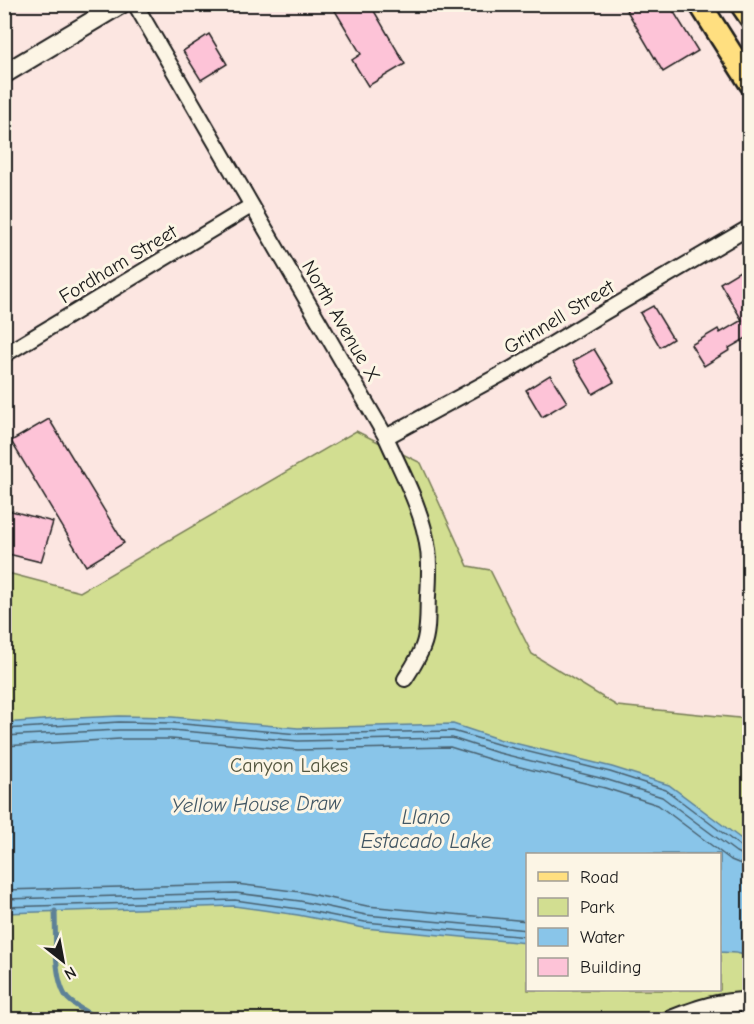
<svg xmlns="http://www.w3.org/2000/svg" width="754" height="1024" viewBox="0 0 754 1024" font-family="'Comic Neue',sans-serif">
  <rect width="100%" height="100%" fill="#fce6e1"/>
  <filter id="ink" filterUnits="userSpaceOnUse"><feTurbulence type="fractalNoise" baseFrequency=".0167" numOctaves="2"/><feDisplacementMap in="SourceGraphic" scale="12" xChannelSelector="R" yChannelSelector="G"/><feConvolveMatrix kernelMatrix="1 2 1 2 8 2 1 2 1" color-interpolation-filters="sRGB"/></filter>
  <g filter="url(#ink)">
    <path fill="#d2de91" stroke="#777d56" stroke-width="1.5" fill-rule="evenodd" d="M356,431L421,463L468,566L490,570L532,654L617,706L749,719V1019H5L4,572L80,592ZM528,854H720V990H528Z"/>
    <polygon fill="#89c5e9" stroke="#5d8197" stroke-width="1.5" points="119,716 172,717 298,728 453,724 498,739 612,767 669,785 744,841 749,844 749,956 736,953 720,952 720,854 528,854 527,943 364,928 298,915 234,906 5,913 5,723 56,719"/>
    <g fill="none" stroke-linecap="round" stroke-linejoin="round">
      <g stroke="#48606e" stroke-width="1.5">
        <polyline points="4,729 119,722 172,723 298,734 453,731 497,744 610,772 666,790 740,846 750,849"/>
        <polyline points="4,736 119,730 171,730 298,741 452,738 495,752 608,780 662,797 736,852 744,856 750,856"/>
        <polyline points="4,746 120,739 171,739 298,750 450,747 492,760 605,788 658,805 731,860 741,864 750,865"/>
        <polyline points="4,890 236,884 301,892 367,906 528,921"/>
        <polyline points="4,899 236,893 300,901 366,915 528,930"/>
        <polyline points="4,907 235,900 299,909 365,922 528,937"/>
      </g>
      <path stroke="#5d8197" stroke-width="5" d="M55,911C56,933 53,982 68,999C77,1008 89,1013 100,1020"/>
    </g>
    <g fill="#fdc3d7" stroke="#1c1c1c" stroke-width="1.5">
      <polygon points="331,4 370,4 405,64 368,86 352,60 361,54"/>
      <polygon points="623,4 669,4 698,51 663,72"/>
      <polygon points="209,34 227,64 201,80 183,51"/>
      <polygon points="750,265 750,336 729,348 730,350 704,366 691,345 718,329 720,333 742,320 720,283"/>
      <polygon points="653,306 673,339 660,347 640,313"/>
      <polygon points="594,349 614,382 593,394 573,361"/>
      <polygon points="550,375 567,402 542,417 526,390"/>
      <polygon points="49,419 124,543 86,566 11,441"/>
      <polygon points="4,509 53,522 41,562 4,553"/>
    </g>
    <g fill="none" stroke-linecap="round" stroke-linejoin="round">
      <g stroke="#1c1c1c" stroke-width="18">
        <g id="street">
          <path d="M135,4L386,437C402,473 423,510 428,550C430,565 429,581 428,596C427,612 429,631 423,646C419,658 412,668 405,679"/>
          <polyline points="4,355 251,206"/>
          <polyline points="386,437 511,369 598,316 750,227"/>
        </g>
      </g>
      <g stroke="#1c1c1c" stroke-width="22">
        <g id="secondary">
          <polyline points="4,74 121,4"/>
          <path d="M671,1020C700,1009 718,1002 750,1002"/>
        </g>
      </g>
      <g stroke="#1c1c1c" stroke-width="26">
        <g id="primary">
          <polyline points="700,4 750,83"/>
          <polyline points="741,4 750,17"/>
        </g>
      </g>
      <use href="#street" stroke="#fcf5e5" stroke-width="14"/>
      <use href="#secondary" stroke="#fcf5e5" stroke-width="18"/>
      <use href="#primary" stroke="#ffdf80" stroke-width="21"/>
    </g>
  </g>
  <g text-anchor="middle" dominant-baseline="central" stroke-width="6" stroke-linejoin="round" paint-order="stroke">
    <g font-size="20" fill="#1c1c1c" stroke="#fcf5e5">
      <text transform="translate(118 264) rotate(-31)">Fordham Street</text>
      <text transform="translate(559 317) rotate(-31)">Grinnell Street</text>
      <text transform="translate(341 321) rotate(60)">North Avenue X</text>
    </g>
    <g font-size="20" fill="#53563f" stroke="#fcf5e5">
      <text x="289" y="765">Canyon Lakes</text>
    </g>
    <g font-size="21" font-style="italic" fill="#425764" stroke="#fcf5e5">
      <text transform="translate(256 804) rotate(-1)">Yellow House Draw</text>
      <text x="426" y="817">Llano<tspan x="426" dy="24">Estacado Lake</tspan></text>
    </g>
  </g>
  <rect width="754" height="1024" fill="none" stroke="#fcf5e5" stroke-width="24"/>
  <rect x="12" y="12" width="730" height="1000" fill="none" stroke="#1c1c1c" stroke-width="2" filter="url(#ink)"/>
  <rect x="526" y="853" width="195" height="138" fill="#fcf5e5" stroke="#a29e95" stroke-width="1.5"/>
  <rect x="538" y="872" width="30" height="9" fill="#ffdf80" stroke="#a29e95" stroke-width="1.5"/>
  <text x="580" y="883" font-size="18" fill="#1c1c1c">Road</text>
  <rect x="538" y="898" width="30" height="18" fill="#d2de91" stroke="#a29e95" stroke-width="1.5"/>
  <text x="580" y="913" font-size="18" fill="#1c1c1c">Park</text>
  <rect x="538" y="928" width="30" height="18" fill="#89c5e9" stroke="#a29e95" stroke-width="1.5"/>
  <text x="580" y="943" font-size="18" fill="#1c1c1c">Water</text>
  <rect x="538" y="958" width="30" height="18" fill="#fdc3d7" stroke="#a29e95" stroke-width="1.5"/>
  <text x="580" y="973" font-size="18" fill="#1c1c1c">Building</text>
  <g transform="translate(63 961) rotate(149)" stroke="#fcf5e5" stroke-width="4.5" paint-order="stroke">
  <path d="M0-4.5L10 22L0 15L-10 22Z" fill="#1c1c1c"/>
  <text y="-9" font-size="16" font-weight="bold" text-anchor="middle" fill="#1c1c1c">N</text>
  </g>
</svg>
